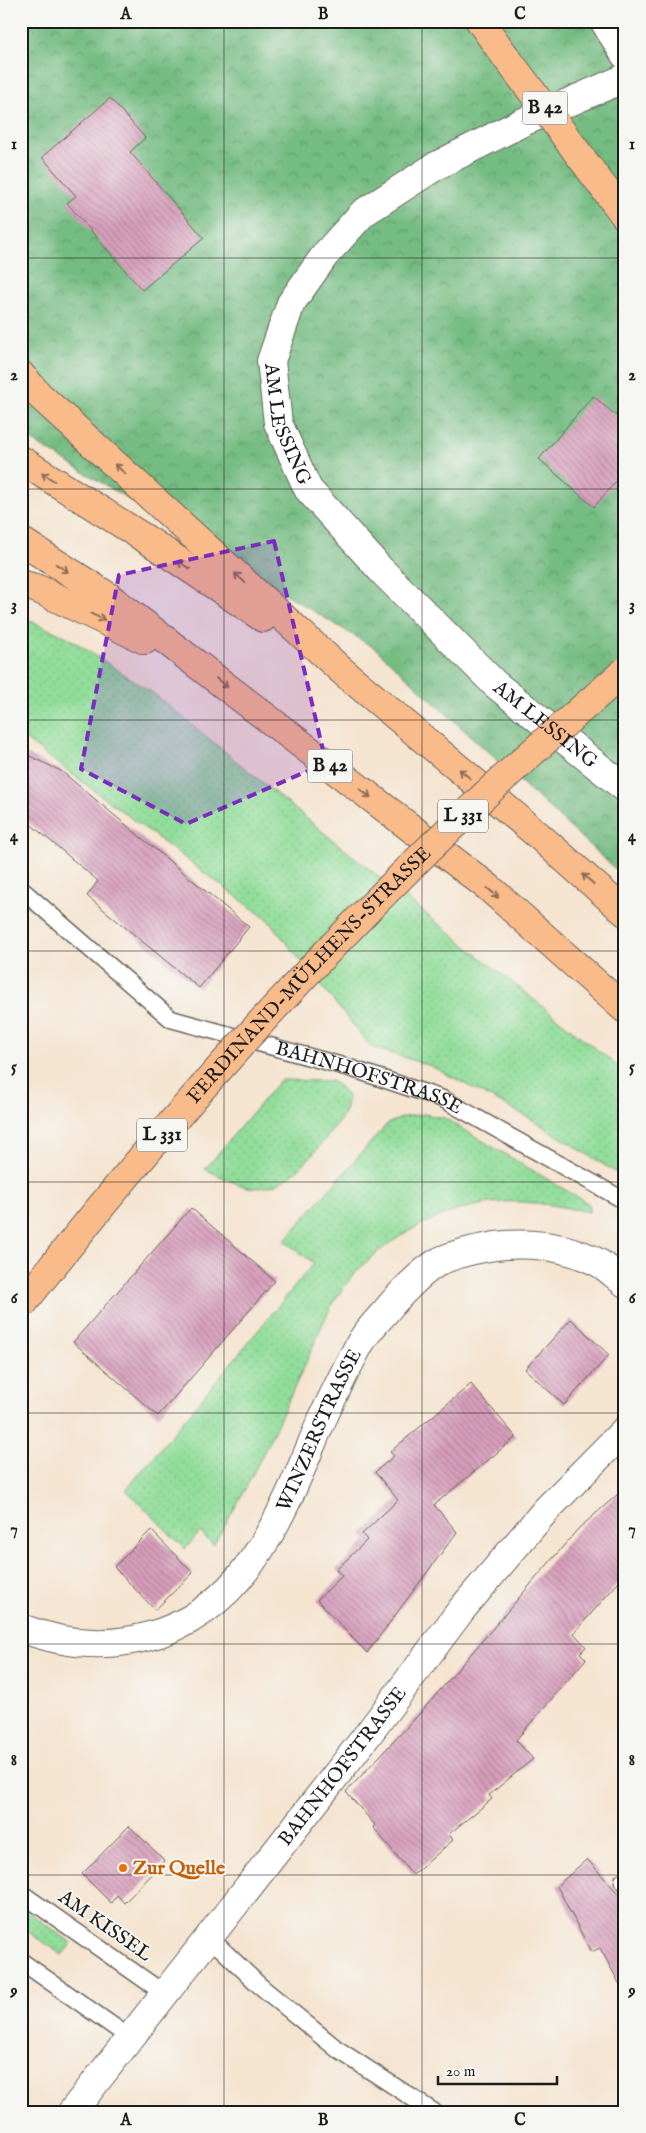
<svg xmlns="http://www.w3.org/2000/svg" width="646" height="2133" viewBox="0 0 646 2133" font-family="'IM FELL English',serif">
  <defs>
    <pattern id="grass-dots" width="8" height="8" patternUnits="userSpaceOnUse" patternTransform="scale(1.25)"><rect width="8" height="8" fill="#91dd9a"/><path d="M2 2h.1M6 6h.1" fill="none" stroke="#7cbd84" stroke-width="1.8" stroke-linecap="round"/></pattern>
    <pattern id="forest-crowns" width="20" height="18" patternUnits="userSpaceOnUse" patternTransform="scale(1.25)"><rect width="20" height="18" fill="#74bc82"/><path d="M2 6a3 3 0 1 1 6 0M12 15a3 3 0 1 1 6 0" fill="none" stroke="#5e986a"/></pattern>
    <pattern id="building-back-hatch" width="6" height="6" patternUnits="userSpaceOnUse" patternTransform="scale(1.25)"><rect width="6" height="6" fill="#d79ebb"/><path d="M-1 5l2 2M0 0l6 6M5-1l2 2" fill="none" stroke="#ae8097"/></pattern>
  </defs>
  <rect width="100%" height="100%" fill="#f6f6f2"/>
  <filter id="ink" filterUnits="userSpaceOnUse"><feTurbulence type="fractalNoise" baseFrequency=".02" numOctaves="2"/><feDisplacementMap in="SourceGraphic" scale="10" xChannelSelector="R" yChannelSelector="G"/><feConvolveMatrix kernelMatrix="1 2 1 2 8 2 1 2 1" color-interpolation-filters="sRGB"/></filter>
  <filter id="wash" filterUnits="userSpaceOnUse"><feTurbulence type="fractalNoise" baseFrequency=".0096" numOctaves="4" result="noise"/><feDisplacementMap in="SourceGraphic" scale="20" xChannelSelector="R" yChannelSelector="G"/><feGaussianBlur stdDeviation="1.12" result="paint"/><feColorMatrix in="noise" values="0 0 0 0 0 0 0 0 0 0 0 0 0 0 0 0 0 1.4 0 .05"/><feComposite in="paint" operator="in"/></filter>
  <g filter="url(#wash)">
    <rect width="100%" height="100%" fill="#f5e4d0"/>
    <g fill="url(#grass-dots)" stroke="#567c5b">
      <polygon points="21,617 67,637 154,694 334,841 625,1072 625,1178 533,1120 431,1066 371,1047 268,920 21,736"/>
      <path d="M280,1080L331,1081L341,1088L348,1097L346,1107L342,1118C316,1148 288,1198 244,1186C231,1182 218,1175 205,1169Z"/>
      <path d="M424,1114L444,1118L589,1204V1212C561,1207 531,1200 502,1202C441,1206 370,1244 337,1297C323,1319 314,1346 303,1369C275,1429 248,1489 213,1545L200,1532L185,1549L126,1490L314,1263L284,1241L387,1124L404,1117Z"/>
      <polygon points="21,1907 72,1943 62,1955 21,1927"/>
    </g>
    <polygon fill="url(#forest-crowns)" stroke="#486c4f" points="21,21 625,21 625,878 376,649 21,434"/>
    <g id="blocks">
      <g fill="url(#building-back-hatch)">
        <polygon points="110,98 145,138 130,152 204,238 142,290 67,203 76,196 42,157"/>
        <polygon points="593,396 625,423 625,471 594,507 539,459"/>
        <polygon points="21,752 61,771 249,927 199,988 87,896 98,881 21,816"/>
        <polygon points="191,1208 275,1281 158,1416 73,1342"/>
        <polygon points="571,1319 609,1355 564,1405 525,1369"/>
        <polygon points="471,1384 516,1437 434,1505 457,1532 367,1653 317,1600 342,1576 336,1570 367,1540 362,1534 398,1500 375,1472 394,1456 390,1452"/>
        <polygon points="625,1488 625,1575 574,1633 586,1647 580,1653 586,1659 516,1740 533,1759 489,1795 492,1799 449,1834 453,1840 413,1875 373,1827 375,1825 346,1792 422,1711 578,1529"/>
        <polygon points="151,1530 193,1573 155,1610 114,1567"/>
        <polygon points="129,1826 165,1861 124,1903 117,1895 111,1903 82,1874"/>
        <polygon points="587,1859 625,1901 625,1994 600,1948 591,1952 557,1886"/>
      </g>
    </g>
  </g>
  <g filter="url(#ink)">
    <use href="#blocks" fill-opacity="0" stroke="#68625b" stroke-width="1"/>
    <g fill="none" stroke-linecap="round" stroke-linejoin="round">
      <g stroke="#68625b" stroke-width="19">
        <g id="service">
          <path id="s1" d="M21,889L171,1019L350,1068L443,1099L625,1201"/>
          <polyline points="623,1881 625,1880"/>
          <polyline points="21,1893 165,1994"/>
          <polyline points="209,1937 259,1985 337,2049 434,2112"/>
          <polyline points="21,1961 130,2038"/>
        </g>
      </g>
      <g stroke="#68625b" stroke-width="30">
        <g id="minor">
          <polyline points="604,21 625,55"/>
          <path id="s2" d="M625,78L521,123L436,166L363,213L325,255L291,303L271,361L278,423L308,489L381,570L495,684L625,788"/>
        </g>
      </g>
      <g stroke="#68625b" stroke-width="30">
        <g id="tertiary">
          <path id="s3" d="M21,1628C62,1644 104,1648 146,1637C248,1611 283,1511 320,1424C333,1396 347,1366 362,1340C369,1329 378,1320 386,1311C398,1296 423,1270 440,1261C457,1253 477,1249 495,1246C531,1242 567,1246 599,1263C608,1268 617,1277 625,1283"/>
          <path id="s4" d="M72,2112L369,1733L462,1609L546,1510L625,1430"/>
        </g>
      </g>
      <g stroke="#68625b" stroke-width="30">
        <g id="trunk">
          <polyline points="480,21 500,49"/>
          <polyline points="589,168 625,216"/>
          <polyline points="21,375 39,395 341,670 538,835 625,912"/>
          <polyline points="21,460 152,543 263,618"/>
          <polyline points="21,541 109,597 488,887 625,1009"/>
          <polyline points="21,584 38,589 145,640"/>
        </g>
      </g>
      <use href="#service" stroke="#fff" stroke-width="16"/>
      <use href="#minor" stroke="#fff" stroke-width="28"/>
      <use href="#tertiary" stroke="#fff" stroke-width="28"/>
      <use href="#trunk" stroke="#fabb8b" stroke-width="28"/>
      <g stroke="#68625b" stroke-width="30" stroke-linecap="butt">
        <g id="primary-bridge">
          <path id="s5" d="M21,1306C162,1126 316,954 483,797C529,754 577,713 625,671"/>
        </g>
      </g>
      <g stroke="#68625b" stroke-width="30" stroke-linecap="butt">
        <polyline id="trunk-bridge" points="500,49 589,168"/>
      </g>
      <use href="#primary-bridge" stroke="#fabb8b" stroke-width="28"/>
      <use href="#trunk-bridge" stroke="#fabb8b" stroke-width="28"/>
    </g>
    <defs><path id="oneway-shaft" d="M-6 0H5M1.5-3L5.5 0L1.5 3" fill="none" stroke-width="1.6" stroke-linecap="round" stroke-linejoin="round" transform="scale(1.25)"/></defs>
    <g stroke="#8b6c54">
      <use href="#oneway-shaft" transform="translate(120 469) rotate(-138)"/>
      <use href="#oneway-shaft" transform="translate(48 477) rotate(-148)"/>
      <use href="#oneway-shaft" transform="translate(184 565) rotate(-146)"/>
      <use href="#oneway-shaft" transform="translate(62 568) rotate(33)"/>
      <use href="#oneway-shaft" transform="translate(240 578) rotate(-138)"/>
      <use href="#oneway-shaft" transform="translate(98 617) rotate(25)"/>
      <use href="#oneway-shaft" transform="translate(222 683) rotate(38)"/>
      <use href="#oneway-shaft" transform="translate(465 774) rotate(-140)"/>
      <use href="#oneway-shaft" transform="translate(365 793) rotate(38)"/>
      <use href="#oneway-shaft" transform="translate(588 879) rotate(-138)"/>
      <use href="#oneway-shaft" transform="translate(493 893) rotate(41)"/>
    </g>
  </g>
  <path fill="#7b2cbf" fill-opacity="0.2" stroke="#7b2cbf" stroke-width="4" stroke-dasharray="10 6" stroke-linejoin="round" d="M274,541L326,763L186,824L81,769L119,575Z"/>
  <path fill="none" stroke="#1c1c1c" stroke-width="1" stroke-opacity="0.55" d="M224,21V2112M422,21V2112M21,258H625M21,489H625M21,720H625M21,951H625M21,1182H625M21,1413H625M21,1644H625M21,1875H625"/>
  <circle fill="#e8710a" stroke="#f6f6f2" stroke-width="2" cx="123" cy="1868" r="5"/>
  <g text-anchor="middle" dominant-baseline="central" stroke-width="4" stroke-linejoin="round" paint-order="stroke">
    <g fill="#f6f6f2" stroke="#5d5d5c" stroke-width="1">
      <rect x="522.5" y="91.5" width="45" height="33" rx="4"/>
      <rect x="307.5" y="749.5" width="45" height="33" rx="4"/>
      <rect x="438" y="799.5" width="50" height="33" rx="4"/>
      <rect x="137" y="1118.5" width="50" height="33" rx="4"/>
    </g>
    <g font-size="19" font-weight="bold" fill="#1c1c1c">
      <text x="545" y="108">B 42</text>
      <text x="330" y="766">B 42</text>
      <text x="463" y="816">L 331</text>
      <text x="162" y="1135">L 331</text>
    </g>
    <g font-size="20" fill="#1c1c1c" stroke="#f6f6f2">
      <text stroke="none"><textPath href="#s2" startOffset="538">AM LESSING</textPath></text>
      <text stroke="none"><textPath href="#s2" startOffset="942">AM LESSING</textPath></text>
      <text stroke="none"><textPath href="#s5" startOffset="439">FERDINAND-MÜLHENS-STRASSE</textPath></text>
      <text stroke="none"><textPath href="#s1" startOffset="405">BAHNHOFSTRASSE</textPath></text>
      <text stroke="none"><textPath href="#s3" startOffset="408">WINZERSTRASSE</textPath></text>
      <text stroke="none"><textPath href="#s4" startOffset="439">BAHNHOFSTRASSE</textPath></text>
      <text transform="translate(105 1926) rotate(35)">AM KISSEL</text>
    </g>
    <g font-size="20" font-weight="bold" fill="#c56008" stroke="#f6f6f2" text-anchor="start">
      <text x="133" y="1868">Zur Quelle</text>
    </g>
  </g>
  <rect width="646" height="2133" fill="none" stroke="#f6f6f2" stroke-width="55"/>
  <path d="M438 2076v8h119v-8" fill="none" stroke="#1c1c1c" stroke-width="2.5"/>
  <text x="446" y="2076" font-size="15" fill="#1c1c1c" stroke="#f6f6f2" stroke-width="4" paint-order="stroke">20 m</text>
  <rect x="28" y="28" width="590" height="2078" fill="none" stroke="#1c1c1c" stroke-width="2"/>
  <g font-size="16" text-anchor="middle" font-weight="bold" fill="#1c1c1c">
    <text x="126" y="19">A</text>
    <text x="323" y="19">B</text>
    <text x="520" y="19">C</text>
    <text x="14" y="149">1</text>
    <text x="632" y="149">1</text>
    <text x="14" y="380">2</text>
    <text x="632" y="380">2</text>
    <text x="14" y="610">3</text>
    <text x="632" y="610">3</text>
    <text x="14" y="841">4</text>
    <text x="632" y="841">4</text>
    <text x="14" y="1072">5</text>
    <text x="632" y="1072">5</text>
    <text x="14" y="1303">6</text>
    <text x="632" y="1303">6</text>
    <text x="14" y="1534">7</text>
    <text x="632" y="1534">7</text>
    <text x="14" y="1765">8</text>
    <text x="632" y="1765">8</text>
    <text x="14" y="1996">9</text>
    <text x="632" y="1996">9</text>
    <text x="126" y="2125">A</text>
    <text x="323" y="2125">B</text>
    <text x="520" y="2125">C</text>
  </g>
</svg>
